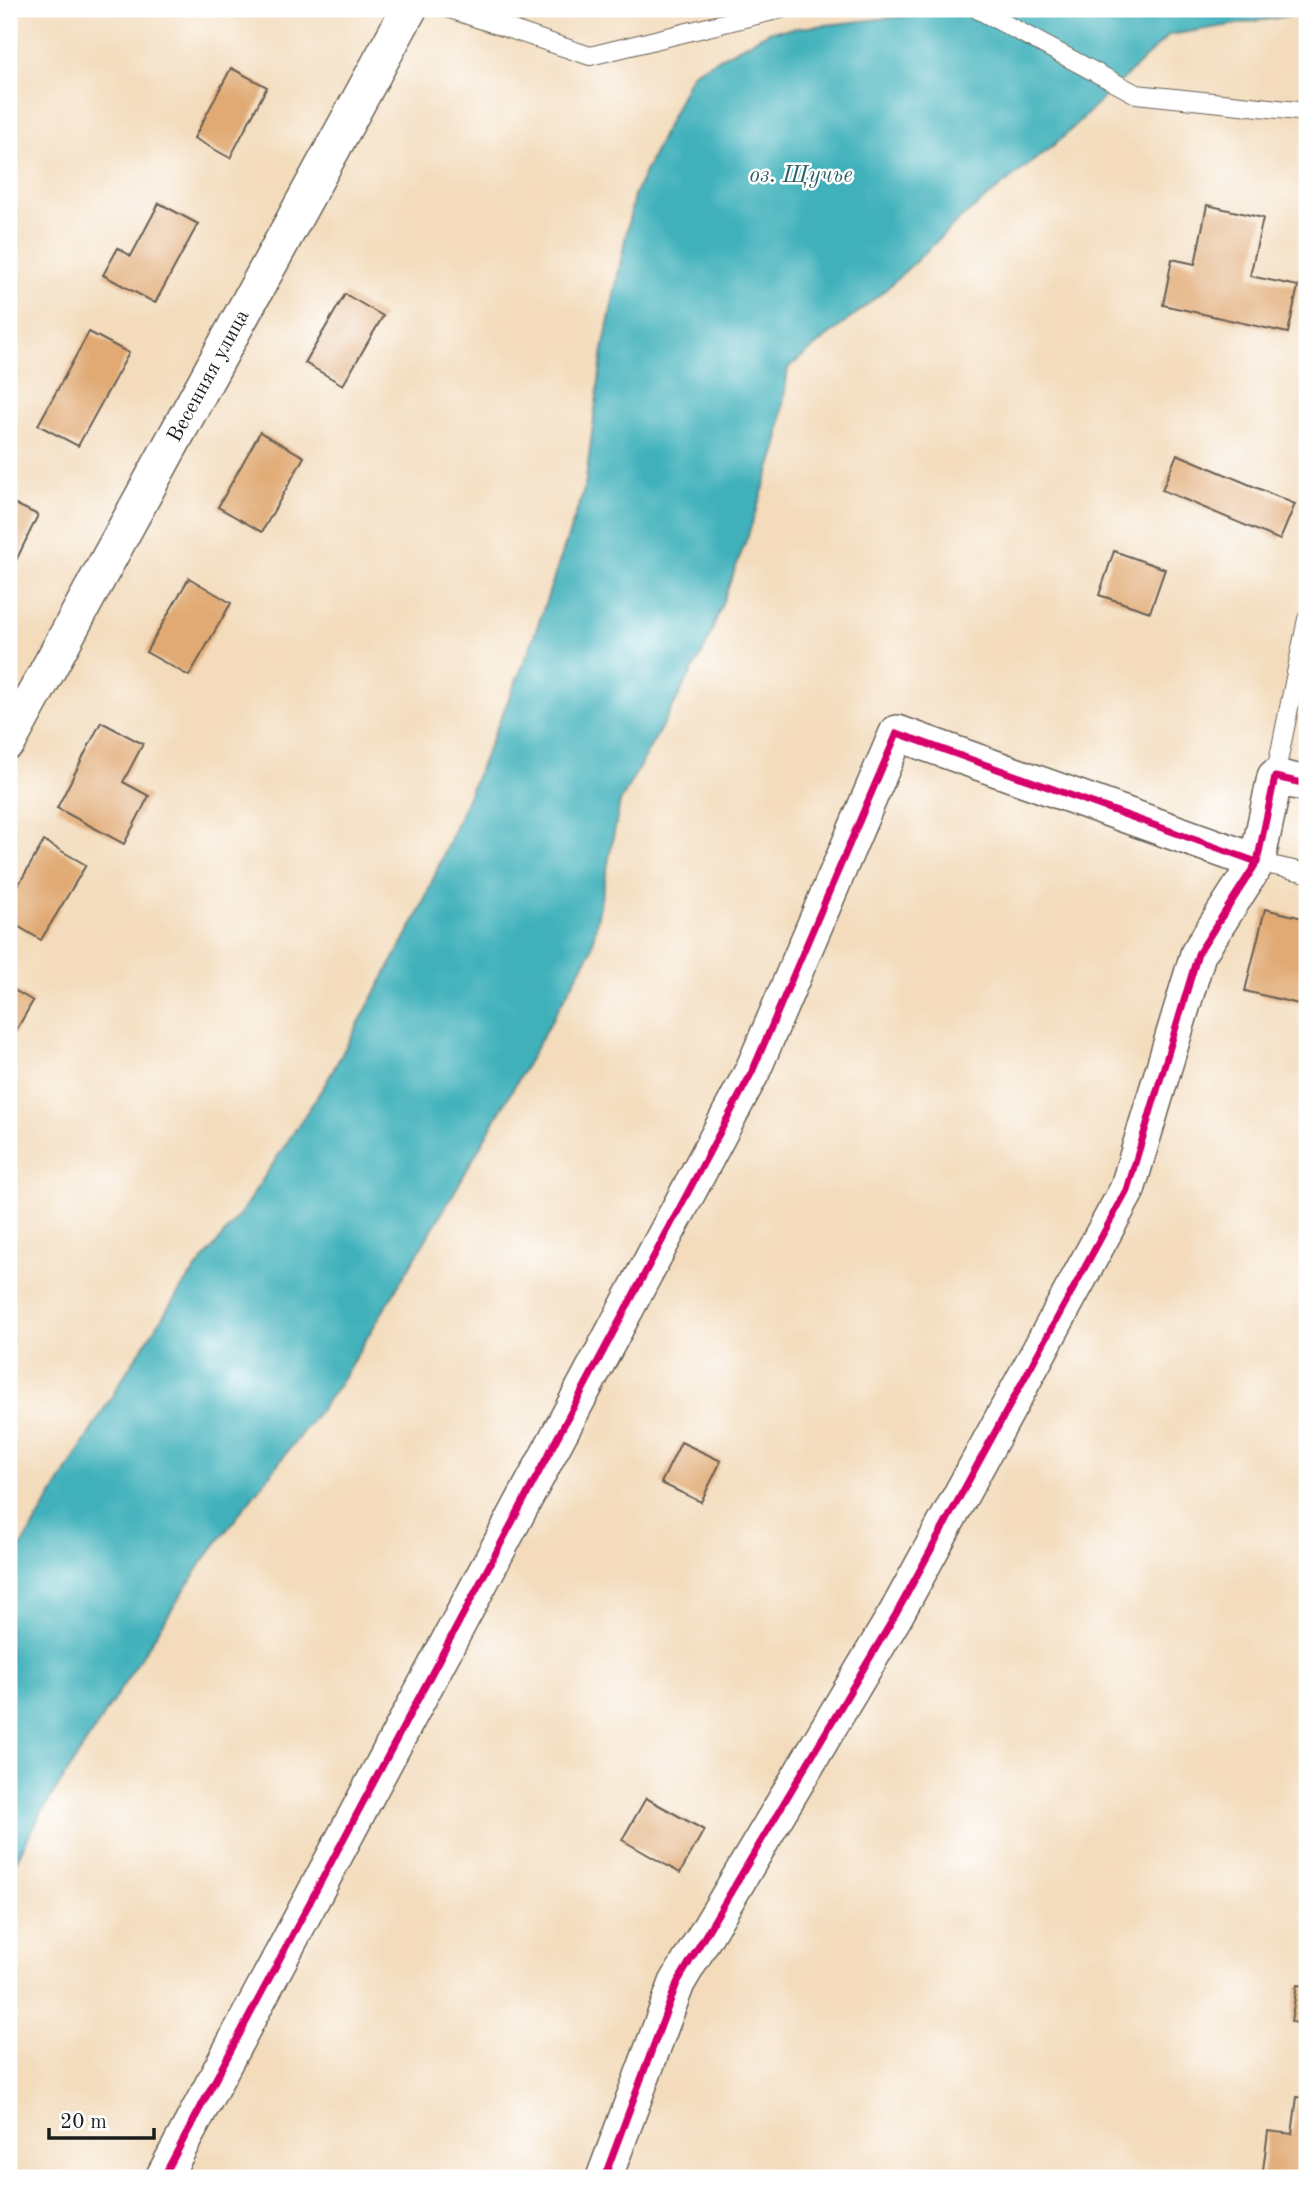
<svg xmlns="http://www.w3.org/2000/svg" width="1316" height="2187" viewBox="0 0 1316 2187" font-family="'Old Standard TT',serif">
  <rect width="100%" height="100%" fill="#fff"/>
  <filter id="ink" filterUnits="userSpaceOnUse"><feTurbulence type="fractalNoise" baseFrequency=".0143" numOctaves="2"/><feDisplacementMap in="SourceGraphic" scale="14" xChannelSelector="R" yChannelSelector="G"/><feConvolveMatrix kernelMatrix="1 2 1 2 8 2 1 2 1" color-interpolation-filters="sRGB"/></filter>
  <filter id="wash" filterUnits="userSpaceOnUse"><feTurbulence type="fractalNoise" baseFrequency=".00686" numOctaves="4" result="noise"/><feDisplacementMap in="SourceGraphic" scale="28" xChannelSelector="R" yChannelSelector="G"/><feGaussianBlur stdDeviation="1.57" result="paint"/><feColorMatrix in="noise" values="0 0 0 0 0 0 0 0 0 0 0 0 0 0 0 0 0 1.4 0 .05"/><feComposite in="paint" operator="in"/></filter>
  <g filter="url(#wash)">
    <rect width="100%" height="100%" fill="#f3dbbb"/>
    <polygon fill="#41b1bb" stroke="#2e666c" stroke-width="2" points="936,9 1307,9 1307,13 1169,35 1061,139 960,219 883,292 788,368 777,448 748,535 706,646 620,802 591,951 452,1196 338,1386 203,1561 41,1813 9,1874 9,1567 127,1371 185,1283 238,1217 326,1083 418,915 529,651 585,487 603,350 634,195 692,73 771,31 926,14"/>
    <g id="blocks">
      <g fill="#e1aa75">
        <polygon points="231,68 267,87 230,158 194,138"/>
        <polygon points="159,203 198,224 155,303 103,275 118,248 131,256"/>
        <polygon points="1207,205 1263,218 1250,276 1298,286 1288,333 1163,305 1172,259 1195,264"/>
        <polygon points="345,294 383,316 343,385 305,363"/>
        <polygon points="89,332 129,353 78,446 38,425"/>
        <polygon points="260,432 304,457 262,532 218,507"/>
        <polygon points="1177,454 1295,504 1280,540 1162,490"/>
        <polygon points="9,501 38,515 9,575"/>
        <polygon points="1114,551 1165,569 1150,612 1099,595"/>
        <polygon points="189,578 231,603 189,676 146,652"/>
        <polygon points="101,722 143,744 123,782 149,796 124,844 57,808"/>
        <polygon points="44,841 86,865 41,940 9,921 9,901"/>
        <polygon points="1265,909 1307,919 1307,1006 1245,991"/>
        <polygon points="9,987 33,1001 9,1043"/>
        <polygon points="681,1442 721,1461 701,1502 661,1483"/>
        <polygon points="646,1798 704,1830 680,1873 622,1840"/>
        <polygon points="1297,1985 1307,1986 1307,2024 1291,2022"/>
        <polygon points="1297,2097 1307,2098 1307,2178 1262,2178 1268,2131 1292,2134"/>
      </g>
    </g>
  </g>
  <g filter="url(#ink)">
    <use href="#blocks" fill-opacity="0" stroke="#675f54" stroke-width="2"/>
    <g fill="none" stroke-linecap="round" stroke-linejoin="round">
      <g stroke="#675f54" stroke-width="20">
        <g id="service">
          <polyline points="450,9 590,56 781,9"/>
          <polyline points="977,9 1136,94 1307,112"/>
          <polyline points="1275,777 1307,619"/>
          <polyline points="1257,862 1307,873"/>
        </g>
      </g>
      <g stroke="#675f54" stroke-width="38">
        <g id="minor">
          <path id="s1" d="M9,741L409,9"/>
          <polyline points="163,2178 752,1072 897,733 1257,862 1275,777 1307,784"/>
          <polyline points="604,2178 677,1983 896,1614 1127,1190 1198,954 1257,862"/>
        </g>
      </g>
      <use href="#service" stroke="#fff" stroke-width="18"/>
      <use href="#minor" stroke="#fff" stroke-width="35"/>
      <g stroke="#fff" stroke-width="11">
        <g id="cycleway">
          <polyline points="163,2178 752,1072 897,733 1257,862 1275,777 1307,784"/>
          <polyline points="604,2178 677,1983 896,1614 1127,1190 1198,954 1257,862"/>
        </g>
      </g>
      <use href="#cycleway" stroke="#d6006c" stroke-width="7"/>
    </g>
  </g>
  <g text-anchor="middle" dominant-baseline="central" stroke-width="5" stroke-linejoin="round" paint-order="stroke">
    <g font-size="21" fill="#1c1c1c" stroke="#fff">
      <text stroke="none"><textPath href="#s1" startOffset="416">Весенняя улица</textPath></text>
    </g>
    <g font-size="23" font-style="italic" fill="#2d5f64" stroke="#fff">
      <text x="801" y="175">оз. Щучье</text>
    </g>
  </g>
  <rect width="1316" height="2187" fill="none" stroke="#fff" stroke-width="35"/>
  <path d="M49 2128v10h105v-10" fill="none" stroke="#1c1c1c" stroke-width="3.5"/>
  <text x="60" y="2128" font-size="21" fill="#1c1c1c" stroke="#ffffff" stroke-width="5" paint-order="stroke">20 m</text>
</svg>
